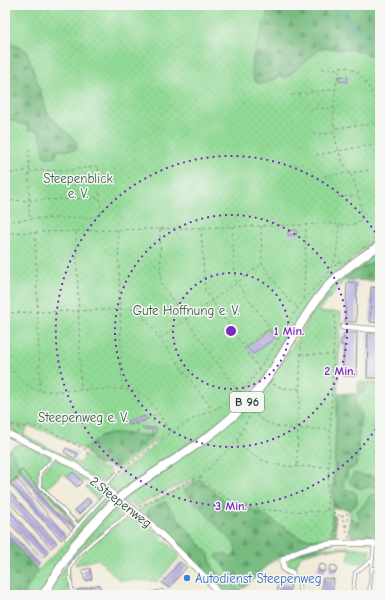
<svg xmlns="http://www.w3.org/2000/svg" width="385" height="600" viewBox="0 0 385 600" font-family="'Comic Neue',sans-serif">
  <defs>
    <pattern id="grass-dots" width="8" height="8" patternUnits="userSpaceOnUse"><rect width="8" height="8" fill="#91da95"/><path d="M2 2h.1M6 6h.1" fill="none" stroke="#7dbc81" stroke-width="1.8" stroke-linecap="round"/></pattern>
    <pattern id="forest-firs" width="22" height="20" patternUnits="userSpaceOnUse"><rect width="22" height="20" fill="#74ba7e"/><path d="M5 1l3.5 6h-7zM16 11l3.5 6h-7z" fill="#5f9868"/></pattern>
  </defs>
  <rect width="100%" height="100%" fill="#f6f6f2"/>
  <filter id="ink" filterUnits="userSpaceOnUse"><feTurbulence type="fractalNoise" baseFrequency=".025" numOctaves="2"/><feDisplacementMap in="SourceGraphic" scale="8" xChannelSelector="R" yChannelSelector="G"/><feConvolveMatrix kernelMatrix="1 2 1 2 8 2 1 2 1" color-interpolation-filters="sRGB"/></filter>
  <filter id="wash" filterUnits="userSpaceOnUse"><feTurbulence type="fractalNoise" baseFrequency=".012" numOctaves="4" result="noise"/><feDisplacementMap in="SourceGraphic" scale="16" xChannelSelector="R" yChannelSelector="G"/><feGaussianBlur stdDeviation="0.9" result="paint"/><feColorMatrix in="noise" values="0 0 0 0 0 0 0 0 0 0 0 0 0 0 0 0 0 1.4 0 .05"/><feComposite in="paint" operator="in"/></filter>
  <g filter="url(#wash)">
    <rect width="100%" height="100%" fill="#f2ead8"/>
    <g fill="url(#grass-dots)" stroke="#588c64">
      <polygon points="5,5 270,5 253,58 264,84 280,76 286,78 321,48 358,50 376,58 380,70 380,235 348,263 266,375 226,418 193,444 115,495 107,487 108,483 159,442 157,439 117,470 115,468 153,436 102,435 83,449 51,433 28,426 24,435 80,464 85,455 98,467 108,469 111,474 102,483 5,430 5,425 21,428 22,426 5,423 5,108 8,108 7,118 28,126 29,130 39,130 44,147 55,151 76,150 76,142 48,115 27,52 5,40"/>
      <path d="M380,249V258L345,278V280L317,312H341L331,540L300,538L261,513L227,503L200,479L184,491L234,543L236,552L234,556L230,557L225,553L216,556L243,588L238,590C236,587 233,582 229,580C215,570 214,575 209,555L138,510L194,481L193,478L135,507L123,501L129,494L255,399L286,357L322,298L343,276Z"/>
      <polygon points="369,384 380,386 380,418 375,425 377,433 376,454 380,464 380,479 367,475 362,489 371,486 380,489 380,496 375,494 369,496 366,503 363,505 361,522 356,522 350,519 350,512 347,510 356,505 357,498 354,492 344,488 343,482 347,478 347,470 353,468 360,419 355,403 356,399"/>
      <path d="M19,444H23L51,457L50,461C14,478 62,508 72,525L17,465L10,449Z"/>
      <path d="M57,460L73,468L87,477L88,480L82,482L73,472L67,477L63,473L47,488L78,521L98,501L86,487L91,486L103,491C104,501 86,517 78,522H76C65,511 31,485 44,469C47,465 53,461 57,460Z"/>
      <polygon points="108,496 112,498 72,543 57,565 40,595 23,595 38,570 72,537 82,523"/>
      <polygon points="120,504 126,508 126,513 89,543 69,565 68,595 47,595 78,547 112,510"/>
      <path d="M128,519L145,521L180,556L158,581L119,580L98,559L75,565C81,551 113,525 128,519Z"/>
      <path d="M350,547L370,550V557L363,563L362,560L361,563L348,562L350,549C332,548 317,550 300,556L294,572L287,570L285,564C291,549 336,547 350,547Z"/>
    </g>
    <g fill="url(#forest-firs)" stroke="#4a7c59">
      <path d="M270,5H380V70L376,58L358,50L321,48L286,78L280,76L264,84L257,83C241,71 267,21 270,5Z"/>
      <polygon points="5,40 27,52 48,115 76,141 76,150 56,150 56,157 45,157 39,130 28,130 28,126 6,118 8,109 5,108"/>
      <polygon points="380,258 380,281 345,280 344,278"/>
      <polygon points="358,382 380,382 380,386 369,385 356,399 355,403 361,413 357,463 356,466 347,470 347,478 343,482 344,488 356,493 357,503 350,509 333,508 338,393 358,394"/>
      <polygon points="380,418 380,464 376,458 377,433 374,429 375,425"/>
      <polygon points="118,433 153,436 115,468 108,465 98,465 86,453 87,451 83,449 102,435"/>
      <polygon points="10,449 22,470 5,486 5,457 6,452"/>
      <polygon points="354,473 380,479 380,489 371,486 359,489 351,484 349,480"/>
      <path d="M200,479L227,503L261,513L300,538L331,540L332,515H334L337,540C329,547 293,554 281,557C265,562 257,579 243,588L216,556L225,553L230,557L234,556L236,552L234,543L184,491Z"/>
      <polygon points="372,494 380,496 376,540 374,542 354,540 348,531 350,519 352,518 356,522 361,522 357,511 366,503 370,495"/>
      <polygon points="165,502 209,555 212,567 221,576 230,580 244,595 223,595 209,577 147,517 148,510"/>
      <polygon points="5,534 38,570 23,595 8,595 6,592"/>
    </g>
    <g fill="none" stroke-linecap="round" stroke-linejoin="round">
      <polyline stroke="#4ebbc9" stroke-width="1.5" points="332,5 374,45 380,56"/>
    </g>
    <g id="blocks">
      <g fill="#b4abdd">
        <polygon points="339,76 348,77 347,82 339,81"/>
        <polygon points="288,230 296,230 297,235 288,235"/>
        <polygon points="347,282 357,283 356,322 345,322"/>
        <polygon points="371,287 380,288 380,323 370,322"/>
        <polygon points="269,330 275,338 253,354 247,347"/>
        <polygon points="344,333 357,333 356,376 343,376 343,372 341,372 341,368 343,368 344,345 341,345 341,339 344,339"/>
        <polygon points="368,333 380,333 380,378 367,378"/>
        <polygon points="145,416 146,420 128,425 127,421"/>
        <polygon points="142,427 157,428 156,430 155,434 152,434 153,430 142,429"/>
        <polygon points="66,448 78,454 75,459 64,452"/>
        <polygon points="22,470 74,527 71,530 18,473"/>
        <polygon points="73,472 82,482 77,487 67,477"/>
        <polygon points="16,478 66,535 61,540 10,483"/>
        <polygon points="5,487 57,543 51,548 5,498"/>
        <polygon points="87,498 91,502 79,514 75,510"/>
        <polygon points="5,506 48,553 42,558 5,518"/>
        <polygon points="5,527 40,564 36,567 5,534"/>
        <polygon points="180,562 187,567 169,588 162,583"/>
        <circle cx="322" cy="568" r="4"/>
        <circle cx="333" cy="569" r="4"/>
        <polygon points="90,568 92,579 85,581 82,570"/>
        <polygon points="323,578 334,579 332,595 321,595"/>
        <polygon points="278,584 291,585 289,595 277,595"/>
        <polygon points="98,585 100,585 102,595 78,595 77,590"/>
      </g>
    </g>
  </g>
  <g filter="url(#ink)">
    <use href="#blocks" fill-opacity="0" stroke="#889486" stroke-width="1"/>
    <g fill="none" stroke-linecap="round" stroke-linejoin="round">
      <g stroke="#889486" stroke-width="4">
        <g id="lane">
          <polyline points="55,457 40,472 40,486 78,526"/>
          <polyline points="104,486 116,474"/>
          <polyline points="66,539 108,492"/>
          <polyline points="372,568 380,569"/>
          <polyline points="292,573 299,583 299,595"/>
          <path d="M73,595C72,588 69,578 70,570C73,551 119,523 133,510"/>
          <polyline points="145,595 162,591"/>
          <polyline points="353,595 355,573 373,559"/>
          <polyline points="369,595 374,544"/>
        </g>
      </g>
      <g stroke="#889486" stroke-width="7">
        <g id="street">
          <polyline points="343,327 380,330"/>
          <polyline points="5,432 76,466 146,519 207,579 220,595"/>
          <path d="M292,573L284,569L283,560C309,540 349,543 380,544"/>
        </g>
      </g>
      <g stroke="#889486" stroke-width="10">
        <g id="primary">
          <path d="M126,492C169,461 217,437 252,397C279,367 294,330 318,298C334,276 357,260 380,245"/>
          <polyline points="43,595 75,544 109,507"/>
        </g>
      </g>
      <g stroke="#889486" stroke-width="1" stroke-dasharray="3 3" stroke-linecap="butt">
        <polyline points="322,69 339,69"/>
        <polyline points="292,95 335,89"/>
        <polyline points="309,109 335,108"/>
        <polyline points="5,121 7,128 5,138"/>
        <polyline points="336,128 380,123"/>
        <polyline points="313,134 335,133"/>
        <polyline points="29,149 29,215 32,218"/>
        <polyline points="316,155 372,145"/>
        <polyline points="5,174 24,171 71,170 98,166 101,213 94,217 32,219 5,222"/>
        <polyline points="324,176 371,170"/>
        <polyline points="338,197 357,196"/>
        <polyline points="5,201 99,198"/>
        <polyline points="232,226 235,280 278,339"/>
        <polyline points="261,226 262,264 288,300 298,307"/>
        <polyline points="201,228 205,291 259,369"/>
        <polyline points="160,229 161,284 239,393"/>
        <polyline points="118,230 122,389"/>
        <polyline points="35,232 40,390"/>
        <polyline points="76,232 81,390"/>
        <path d="M5,233L335,224C343,226 358,226 362,218C361,205 358,191 353,179C350,172 344,165 341,158C330,131 333,94 340,67C362,65 373,95 380,111"/>
        <polyline points="363,248 380,232"/>
        <polyline points="334,266 338,262 345,262"/>
        <polyline points="304,298 306,225"/>
        <polyline points="5,313 138,309 212,409"/>
        <polyline points="161,338 262,264"/>
        <polyline points="245,348 257,336 269,329"/>
        <polyline points="301,354 333,355"/>
        <path d="M5,362C15,373 24,387 40,391C61,393 130,384 143,394C154,403 162,420 170,431"/>
        <polyline points="273,384 282,388 299,389"/>
        <polyline points="5,424 22,427 31,425 52,432 88,451 87,455"/>
        <polyline points="129,425 138,424"/>
        <polyline points="296,428 299,409 301,343"/>
        <polyline points="137,432 138,424 157,414"/>
        <path d="M237,441C263,471 292,466 328,467"/>
        <polyline points="5,451 9,448"/>
        <polyline points="297,465 298,429"/>
        <polyline points="119,472 171,432 195,418 224,405 246,387 269,355 298,307 329,272 336,257 339,225"/>
        <path d="M200,476C234,516 274,510 322,512L327,511L335,313"/>
        <path d="M139,507L200,476L237,441L249,417L254,412C271,434 306,428 330,429"/>
        <polyline points="328,509 342,517 349,538"/>
        <polyline points="333,512 337,518 338,539"/>
        <polyline points="342,517 345,513 348,514 346,529"/>
      </g>
      <use href="#lane" stroke="#fff" stroke-width="2.5"/>
      <use href="#street" stroke="#fff" stroke-width="5.5"/>
      <use href="#primary" stroke="#fff" stroke-width="8"/>
      <g stroke="#889486" stroke-width="10" stroke-linecap="butt">
        <polyline id="primary-bridge" points="109,507 126,492"/>
      </g>
      <use href="#primary-bridge" stroke="#fff" stroke-width="8"/>
    </g>
  </g>
  <g fill="none" stroke="#7b2cbf" stroke-width="2" stroke-dasharray="2 4">
    <circle cx="231" cy="331" r="58"/>
    <circle cx="231" cy="331" r="116"/>
    <path d="M379 424A175 175 0 1 1 379 238"/>
  </g>
  <circle fill="#3f7fe0" stroke="#f6f6f2" stroke-width="1.5" cx="187" cy="578" r="4"/>
  <g text-anchor="middle" dominant-baseline="central" stroke-width="3" stroke-linejoin="round" paint-order="stroke">
    <rect fill="#f6f6f2" stroke="#60746d" stroke-width="1" x="230" y="392" width="34" height="20" rx="3"/>
    <g font-size="12" font-weight="bold" fill="#1f3d34">
      <text x="247" y="402">B 96</text>
    </g>
    <g font-size="13" fill="#365c47" stroke="#f6f6f2">
      <text x="78" y="178">Steepenblick<tspan x="78" dy="15">e. V.</tspan></text>
      <text x="186" y="310">Gute Hoffnung e. V.</text>
      <text x="83" y="417">Steepenweg e. V.</text>
    </g>
    <g font-size="13" fill="#1f3d34" stroke="#f6f6f2">
      <text transform="translate(121 502) rotate(38)">2.Steepenweg</text>
    </g>
    <g font-size="13" fill="#366cbe" stroke="#f6f6f2" text-anchor="start">
      <text x="195" y="578">Autodienst Steepenweg</text>
    </g>
  </g>
  <circle cx="231" cy="331" r="6" fill="#7b2cbf" stroke="#f6f6f2" stroke-width="2"/>
  <g font-size="12" text-anchor="middle" font-weight="bold" fill="#7b2cbf" stroke="#f6f6f2" stroke-width="3" stroke-linejoin="round" paint-order="stroke">
    <text x="289" y="335">1 Min.</text>
    <text x="340" y="375">2 Min.</text>
    <text x="231" y="510">3 Min.</text>
  </g>
  <rect width="385" height="600" fill="none" stroke="#f6f6f2" stroke-width="20"/>
</svg>
